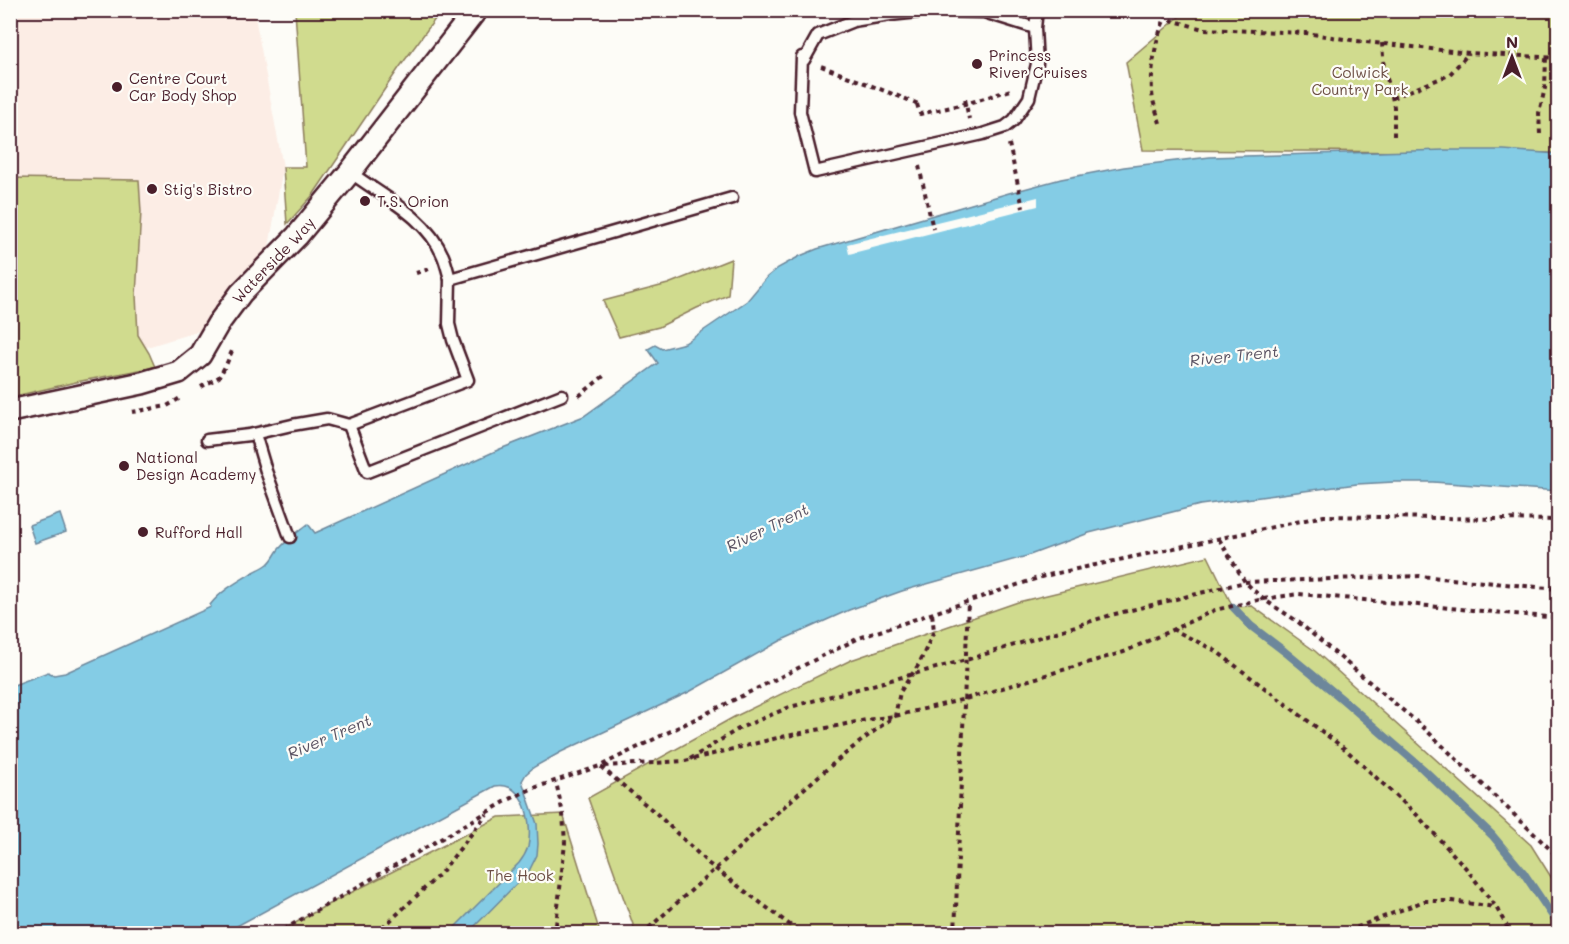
<svg xmlns="http://www.w3.org/2000/svg" width="1569" height="944" viewBox="0 0 1569 944" font-family="Mali,sans-serif">
  <rect width="100%" height="100%" fill="#fdfcf7"/>
  <filter id="ink" filterUnits="userSpaceOnUse"><feTurbulence type="fractalNoise" baseFrequency=".0167" numOctaves="2"/><feDisplacementMap in="SourceGraphic" scale="12" xChannelSelector="R" yChannelSelector="G"/><feConvolveMatrix kernelMatrix="1 2 1 2 8 2 1 2 1" color-interpolation-filters="sRGB"/></filter>
  <g filter="url(#ink)">
    <polygon fill="#fcede5" points="11,11 254,11 283,167 269,247 199,331 11,389"/>
    <g fill="#d0db8e" stroke="#8d7d5c" stroke-width="1.5">
      <polygon points="295,11 441,11 399,68 313,195 287,224 283,167 306,167"/>
      <polygon points="1186,11 1558,11 1558,153 1143,150 1126,62"/>
      <polygon points="11,178 139,180 141,212 136,295 138,335 149,353 155,367 76,382 11,397"/>
      <polygon points="731,259 728,295 697,308 659,327 619,337 603,301 668,284"/>
      <polygon points="1208,556 1233,607 1252,606 1315,651 1531,845 1558,888 1558,933 636,933 588,798 734,717 851,660 1018,602"/>
      <polygon points="563,814 600,933 276,934 325,906 499,817"/>
    </g>
    <g fill="#84cce5" stroke="#6d879b" stroke-width="1.5">
      <path d="M1445,150H1504L1558,154V491L1433,482H1394L1357,484L1200,505L1089,533L1027,556L902,591L849,610L782,640L689,692L561,752L534,767L526,774L522,781L537,824L538,844L537,855L529,871L468,933H449L519,863C523,858 526,853 528,847C533,825 525,780 495,786L224,933L11,934V686L48,672L54,675L65,673L211,607L210,605C221,591 237,582 252,573C257,570 263,568 268,564C273,560 275,554 279,549C288,539 298,532 308,524L315,533L500,449L584,416L658,363L648,349L655,345L662,349L685,343L694,337L747,301L767,277L778,268L800,256L817,249L1009,193L1061,179L1124,167L1210,157Z"/>
      <polygon points="60,514 66,532 35,543 29,525"/>
    </g>
    <polygon fill="#fdfcf7" points="1038,197 1038,206 849,254 847,244"/>
    <g fill="none" stroke-linecap="round" stroke-linejoin="round">
      <polyline stroke="#6d879b" stroke-width="8" points="1233,607 1251,626 1284,651 1342,699 1423,769 1492,835 1523,872 1558,924"/>
      <g stroke="#4a1f2b" stroke-width="15">
        <g id="lane">
          <polyline points="1035,28 984,12 928,11 890,15 853,21 818,35 804,60 802,57 800,112 815,172 983,134 1005,127 1014,120 1029,98 1037,64 1035,28 1037,10"/>
          <path d="M350,172C383,197 426,216 443,256C446,263 448,272 450,279"/>
          <polyline points="562,395 367,472 349,425 468,380 453,340 449,324 450,279 732,198"/>
          <polyline points="255,434 266,471 290,537"/>
          <polyline points="207,440 249,435 292,425 327,419 349,425"/>
        </g>
      </g>
      <g stroke="#4a1f2b" stroke-width="26">
        <g id="street">
          <path id="s1" d="M10,411L142,383L179,372L200,355L218,324L241,293L297,236L350,172L476,10"/>
        </g>
      </g>
      <g stroke="#4a1f2b" stroke-width="4" stroke-dasharray="4.5 4.5" stroke-linecap="butt">
        <polyline points="1155,10 1171,20 1203,29 1306,33 1357,41 1469,53 1558,58"/>
        <polyline points="1382,43 1384,70 1391,91 1394,107 1394,137"/>
        <polyline points="821,66 921,105"/>
        <polyline points="1392,98 1449,75 1469,53"/>
        <polyline points="965,99 969,119"/>
        <polyline points="917,104 920,114 965,104 1014,89"/>
        <path d="M1160,123C1158,116 1155,108 1153,100C1149,79 1155,36 1166,17"/>
        <polyline points="1540,134 1539,113 1545,88 1546,57"/>
        <polyline points="1009,144 1023,208"/>
        <polyline points="919,166 933,229"/>
        <polyline points="416,273 429,269"/>
        <polyline points="201,387 219,377 226,365 232,351"/>
        <polyline points="579,396 605,375"/>
        <polyline points="132,412 167,406 182,397"/>
        <polyline points="1219,539 1245,582 1263,599 1297,621 1424,728 1553,852 1558,859"/>
        <polyline points="1172,629 1216,651 1345,749 1417,815 1465,867 1496,907 1511,934"/>
        <polyline points="690,759 740,728 790,707 966,660 1111,615 1245,582 1420,576 1558,589"/>
        <polyline points="604,766 685,761 777,738 866,720 895,716 965,699 1124,652 1215,610 1263,599 1299,594 1558,618"/>
        <polyline points="601,767 657,814 709,864 802,934"/>
        <polyline points="276,934 508,800 531,789 600,766 859,638 1044,576 1324,516 1558,520"/>
        <polyline points="376,934 440,874 487,814"/>
        <polyline points="555,934 565,843 563,814 556,782"/>
        <path d="M642,934C680,900 718,867 755,833C800,792 845,751 895,716L900,692L919,664L934,631L932,613"/>
        <polyline points="955,934 968,602"/>
        <polyline points="1340,934 1424,901 1452,901 1495,907"/>
      </g>
      <use href="#lane" stroke="#fdfcf7" stroke-width="10"/>
      <use href="#street" stroke="#fdfcf7" stroke-width="21"/>
    </g>
  </g>
  <g fill="#4a1f2b" stroke="#fdfcf7" stroke-width="2">
    <circle cx="977" cy="64" r="6"/>
    <circle cx="117" cy="87" r="6"/>
    <circle cx="152" cy="189" r="6"/>
    <circle cx="365" cy="201" r="6"/>
    <circle cx="124" cy="466" r="6"/>
    <circle cx="143" cy="532" r="6"/>
  </g>
  <g text-anchor="middle" dominant-baseline="central" stroke-width="4.5" stroke-linejoin="round" paint-order="stroke">
    <g font-size="15" fill="#4a1f2b" stroke="#fdfcf7" text-anchor="start">
      <text x="989" y="55">Princess<tspan x="989" dy="17">River Cruises</tspan></text>
      <text x="129" y="78">Centre Court<tspan x="129" dy="17">Car Body Shop</tspan></text>
      <text x="164" y="189">Stig's Bistro</text>
      <text x="377" y="201">T.S. Orion</text>
      <text x="136" y="457">National<tspan x="136" dy="17">Design Academy</tspan></text>
      <text x="155" y="532">Rufford Hall</text>
    </g>
    <g font-size="15" fill="#6c4e44" stroke="#fdfcf7">
      <text x="1360" y="72">Colwick<tspan x="1360" dy="17">Country Park</tspan></text>
      <text x="520" y="875">The Hook</text>
    </g>
    <g font-size="15" fill="#4a1f2b" stroke="#fdfcf7">
      <text stroke="none"><textPath href="#s1" startOffset="321">Waterside Way</textPath></text>
    </g>
    <g font-size="16" font-style="italic" fill="#5b5363" stroke="#fdfcf7">
      <text transform="translate(1234 355) rotate(-6)">River Trent</text>
      <text transform="translate(767 527) rotate(-26)">River Trent</text>
      <text transform="translate(329 736) rotate(-23)">River Trent</text>
    </g>
  </g>
  <rect width="1569" height="944" fill="none" stroke="#fdfcf7" stroke-width="36"/>
  <rect x="18" y="18" width="1533" height="908" fill="none" stroke="#4a1f2b" stroke-width="2" filter="url(#ink)"/>
  <g transform="translate(1512 57)" stroke="#fdfcf7" stroke-width="4.5" paint-order="stroke">
  <path d="M0-4.5L10 22L0 15L-10 22Z" fill="#4a1f2b"/>
  <text y="-9" font-size="16" font-weight="bold" text-anchor="middle" fill="#4a1f2b">N</text>
  </g>
</svg>
